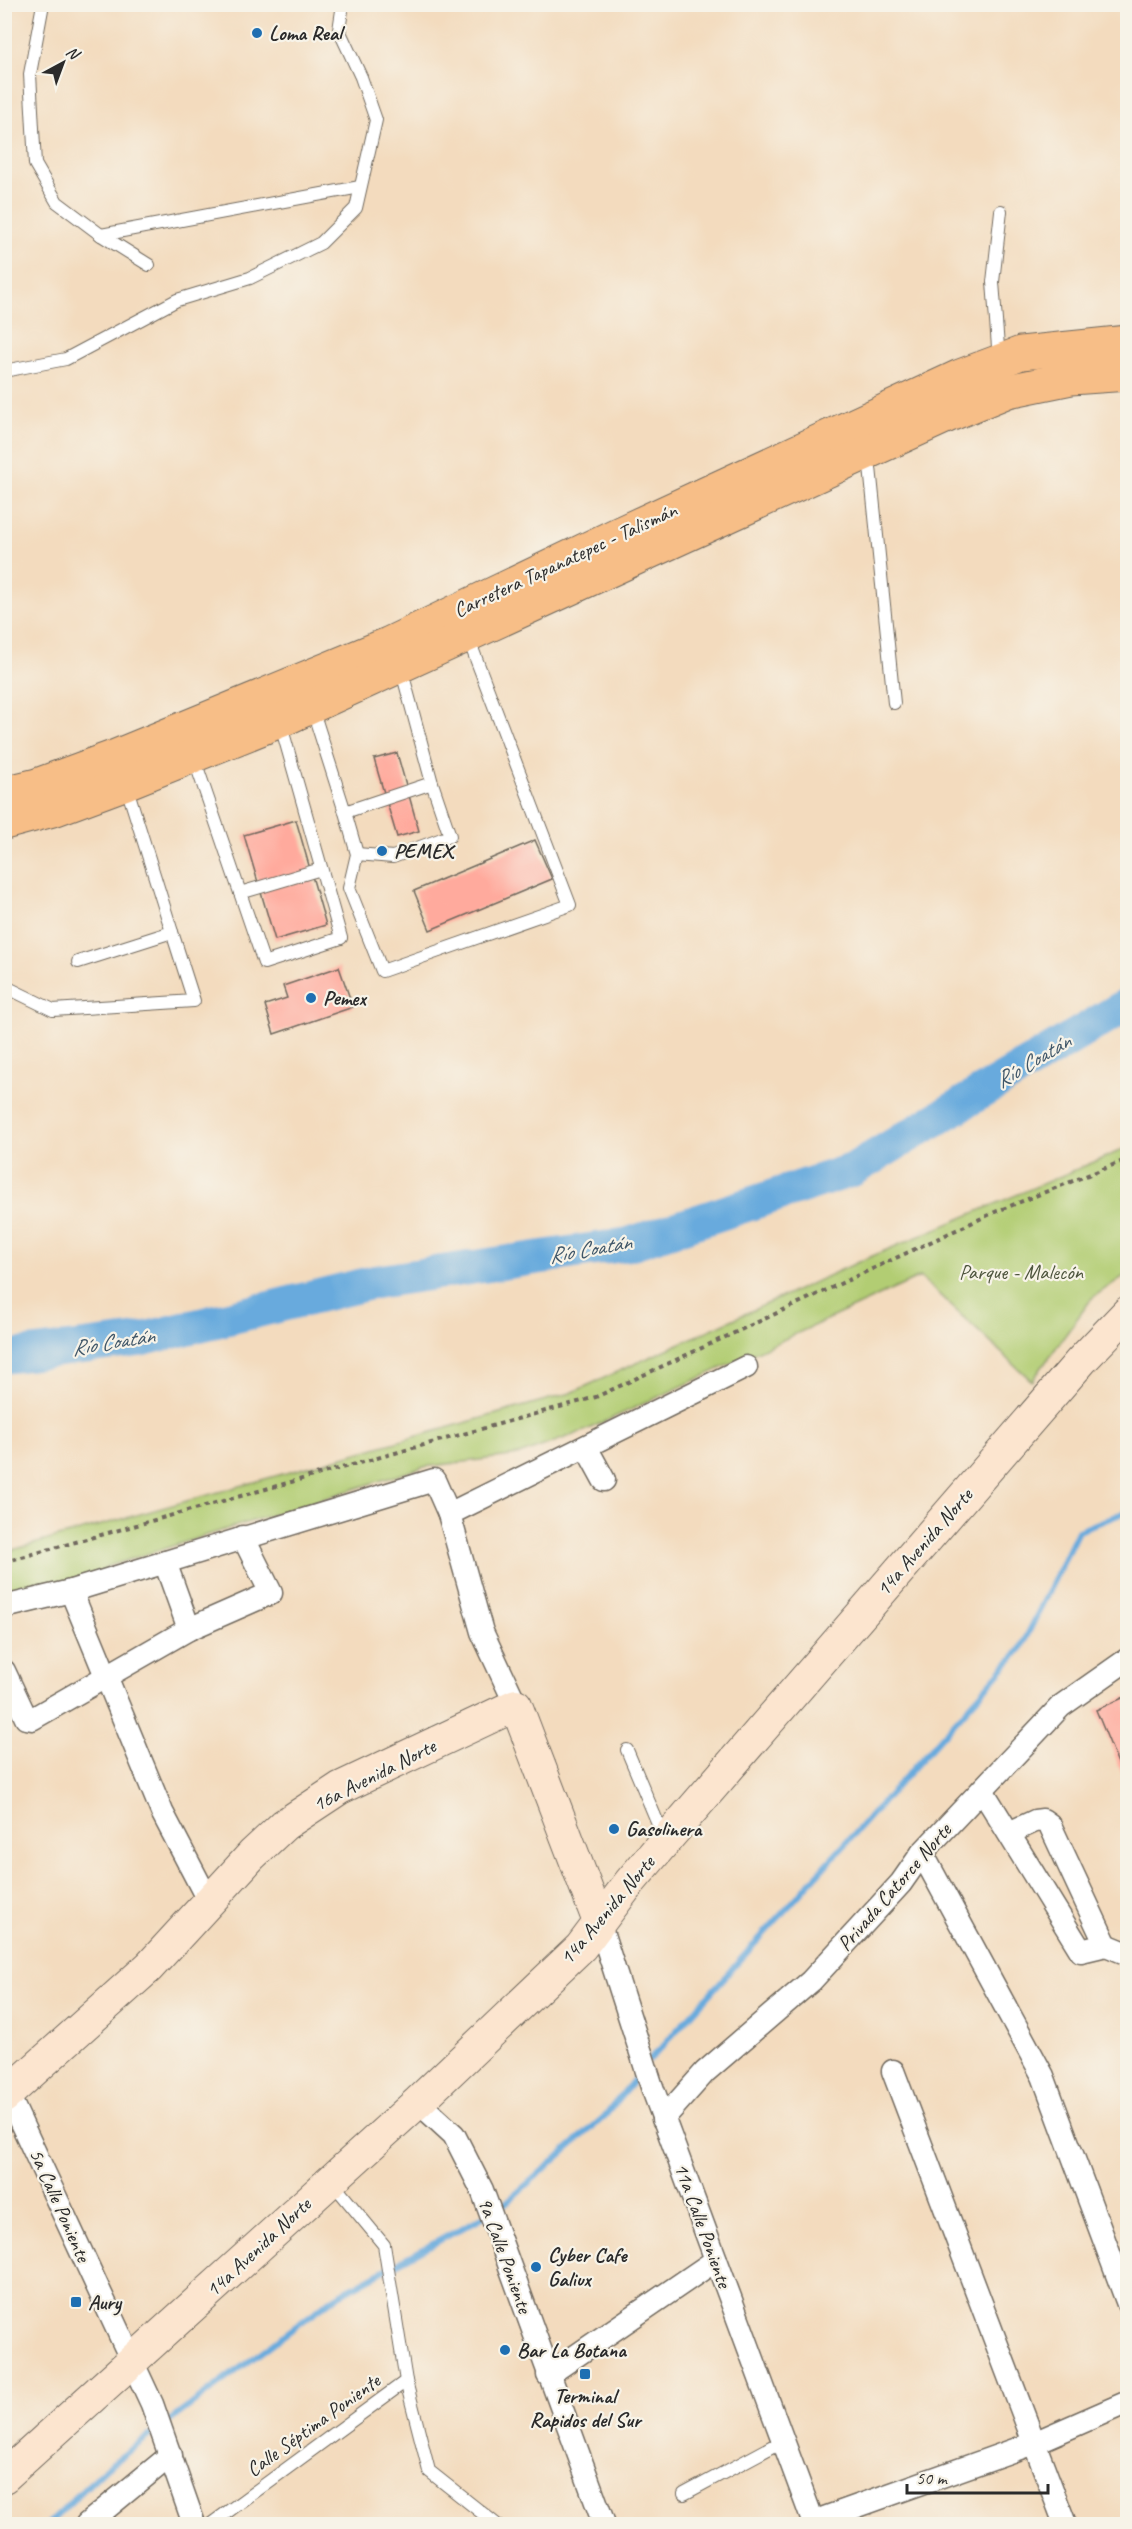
<svg xmlns="http://www.w3.org/2000/svg" width="1132" height="2529" viewBox="0 0 1132 2529" font-family="Caveat,sans-serif">
  <rect width="100%" height="100%" fill="#f7f3e8"/>
  <filter id="ink" filterUnits="userSpaceOnUse"><feTurbulence type="fractalNoise" baseFrequency=".0167" numOctaves="2"/><feDisplacementMap in="SourceGraphic" scale="12" xChannelSelector="R" yChannelSelector="G"/><feConvolveMatrix kernelMatrix="1 2 1 2 8 2 1 2 1" color-interpolation-filters="sRGB"/></filter>
  <filter id="wash" filterUnits="userSpaceOnUse"><feTurbulence type="fractalNoise" baseFrequency=".008" numOctaves="4" result="noise"/><feDisplacementMap in="SourceGraphic" scale="24" xChannelSelector="R" yChannelSelector="G"/><feGaussianBlur stdDeviation="1.35" result="paint"/><feColorMatrix in="noise" values="0 0 0 0 0 0 0 0 0 0 0 0 0 0 0 0 0 1.4 0 .05"/><feComposite in="paint" operator="in"/></filter>
  <g filter="url(#wash)">
    <rect width="100%" height="100%" fill="#f3dbbe"/>
    <polygon fill="#b2cd73" stroke="#6e7c4f" stroke-width="1.5" points="1127,1148 1127,1274 1092,1298 1032,1381 920,1277 584,1431 519,1455 424,1467 106,1567 93,1582 64,1589 45,1581 5,1592 5,1552 571,1393 863,1260"/>
    <g fill="none" stroke-linecap="round" stroke-linejoin="round">
      <g stroke="#68aadd" stroke-width="6">
        <polyline points="650,2060 1020,1650 1078,1531 1128,1511"/>
        <polyline points="164,2425 335,2297 501,2207 604,2117 642,2070"/>
        <polyline points="48,2524 106,2468 156,2431"/>
      </g>
      <polyline stroke="#68aadd" stroke-width="34" points="4,1357 139,1340 375,1282 629,1244 852,1170 1128,1004"/>
    </g>
    <g id="blocks">
      <g fill="#ffaa9d">
        <polygon points="397,753 419,831 397,837 374,759"/>
        <polygon points="296,820 326,925 275,940 244,835"/>
        <polygon points="535,840 552,879 430,930 414,891"/>
        <polygon points="339,967 353,1007 274,1034 265,1005 287,998 283,986"/>
        <polygon points="1127,1696 1127,1785 1096,1710"/>
      </g>
    </g>
  </g>
  <g filter="url(#ink)">
    <use href="#blocks" fill-opacity="0" stroke="#71695e" stroke-width="1.5"/>
    <g fill="none" stroke-linecap="round" stroke-linejoin="round">
      <g stroke="#71695e" stroke-width="14">
        <g id="lane">
          <polyline points="43,4 30,74 35,164 57,202 101,235 149,265"/>
          <polyline points="101,235 360,187"/>
          <polyline points="999,360 993,282 1001,211"/>
          <polyline points="4,371 66,359 177,300 250,278 321,243 356,208 376,120 361,77 339,30 343,4"/>
          <polyline points="864,454 870,467 894,703"/>
          <polyline points="312,708 345,812 432,783 405,683 398,667"/>
          <polyline points="194,758 264,963 341,938 280,722"/>
          <polyline points="345,812 357,854 349,888 382,971 570,905 467,635"/>
          <polyline points="357,854 393,857 450,836 432,783"/>
          <polyline points="240,893 321,869"/>
          <polyline points="78,962 172,932 126,785"/>
          <polyline points="4,986 53,1010 194,1001 172,932"/>
          <polyline points="627,1750 665,1840"/>
          <polyline points="331,2181 384,2245 406,2381 429,2471 496,2524"/>
          <polyline points="684,2494 783,2441"/>
          <polyline points="211,2524 406,2381"/>
        </g>
      </g>
      <g stroke="#71695e" stroke-width="25">
        <g id="street">
          <polyline points="586,1447 604,1480"/>
          <polyline points="449,1514 746,1367"/>
          <polyline points="165,1562 189,1629"/>
          <polyline points="71,1591 162,1812 209,1902"/>
          <polyline points="4,1607 71,1591 434,1480 449,1514 482,1632 516,1705"/>
          <polyline points="4,1671 26,1718 32,1719 189,1629 271,1593 243,1537"/>
          <polyline points="982,1790 1081,1951 1106,1945 1128,1954"/>
          <polyline points="1009,1833 1035,1821 1043,1820 1050,1825 1106,1945"/>
          <polyline points="922,1853 1043,2076 1128,2304"/>
          <polyline points="599,1922 652,2087 814,2524"/>
          <polyline points="893,2071 1065,2524"/>
          <polyline points="4,2086 152,2404 194,2524"/>
          <polyline points="418,2102 454,2135 482,2190 604,2524"/>
          <polyline points="663,2119 705,2072 811,1981 901,1883 922,1853 1061,1706 1128,1659"/>
          <polyline points="548,2375 716,2260"/>
          <polyline points="813,2522 1034,2443 1128,2402"/>
          <polyline points="87,2524 171,2455"/>
        </g>
      </g>
      <g stroke="#71695e" stroke-width="34">
        <g id="secondary">
          <polyline points="4,2097 149,1967 252,1855 284,1825 340,1788 516,1705 599,1922"/>
          <polyline points="4,2477 418,2102 581,1947 630,1882 665,1841 1081,1361 1128,1312"/>
        </g>
      </g>
      <g stroke="#71695e" stroke-width="35">
        <g id="highway">
          <polyline points="4,793 37,785 116,756 388,644 618,534 960,376 1021,353 1128,342"/>
          <polyline points="4,823 56,809 126,783 280,721 947,416 1008,391 1071,378 1128,374"/>
        </g>
      </g>
      <polyline stroke="#71695e" stroke-width="4" stroke-dasharray="4.5 4.5" stroke-linecap="butt" points="4,1562 596,1397 995,1212 1128,1159"/>
      <use href="#lane" stroke="#fff" stroke-width="12"/>
      <use href="#street" stroke="#fff" stroke-width="22"/>
      <use href="#secondary" stroke="#fce5cf" stroke-width="32"/>
      <use href="#highway" stroke="#f7be87" stroke-width="33"/>
    </g>
  </g>
  <g fill="#1f6fb2" stroke="#f7f3e8" stroke-width="2">
    <circle cx="257" cy="33" r="6"/>
    <circle cx="382" cy="851" r="6"/>
    <circle cx="311" cy="998" r="6"/>
    <circle cx="614" cy="1829" r="6"/>
    <circle cx="536" cy="2267" r="6"/>
    <rect x="70" y="2296" width="12" height="12" rx="3"/>
    <circle cx="505" cy="2350" r="6"/>
    <rect x="579" y="2368" width="12" height="12" rx="3"/>
  </g>
  <g text-anchor="middle" dominant-baseline="central" stroke-width="4.5" stroke-linejoin="round" paint-order="stroke">
    <g font-size="21" font-weight="bold" fill="#2b2b2b" stroke="#f7f3e8" text-anchor="start">
      <text x="269" y="33">Loma Real</text>
      <text x="394" y="851">PEMEX</text>
      <text x="323" y="998">Pemex</text>
      <text x="626" y="1829">Gasolinera</text>
      <text x="548" y="2255">Cyber Cafe<tspan x="548" dy="24">Galiux</tspan></text>
      <text x="88" y="2302">Aury</text>
      <text x="517" y="2350">Bar La Botana</text>
      <text x="585" y="2396" text-anchor="middle">Terminal<tspan x="585" dy="24">Rapidos del Sur</tspan></text>
    </g>
    <g font-size="21" fill="#2b2b2b" stroke="#f7f3e8">
      <text transform="translate(565 560) rotate(-25)">Carretera Tapanatepec - Talismán</text>
      <text transform="translate(924 1542) rotate(-49)">14a Avenida Norte</text>
      <text transform="translate(374 1775) rotate(-27)">16a Avenida Norte</text>
      <text transform="translate(894 1887) rotate(-49)">Privada Catorce Norte</text>
      <text transform="translate(607 1910) rotate(-50)">14a Avenida Norte</text>
      <text transform="translate(60 2205) rotate(66)">5a Calle Poniente</text>
      <text transform="translate(703 2225) rotate(70)">11a Calle Poniente</text>
      <text transform="translate(258 2247) rotate(-43)">14a Avenida Norte</text>
      <text transform="translate(505 2255) rotate(70)">9a Calle Poniente</text>
      <text transform="translate(313 2425) rotate(-36)">Calle Séptima Poniente</text>
    </g>
    <g font-size="21" fill="#4d543d" stroke="#f7f3e8">
      <text x="1021" y="1272">Parque - Malecón</text>
    </g>
    <g font-size="22" font-style="italic" fill="#405769" stroke="#f7f3e8">
      <text transform="translate(1033 1061) rotate(-31)">Río Coatán</text>
      <text transform="translate(590 1249) rotate(-10)">Río Coatán</text>
      <text transform="translate(113 1342) rotate(-9)">Río Coatán</text>
    </g>
  </g>
  <rect width="1132" height="2529" fill="none" stroke="#f7f3e8" stroke-width="24"/>
  <g transform="translate(63 63) rotate(41)" stroke="#f7f3e8" stroke-width="4.5" paint-order="stroke">
  <path d="M0-4.5L10 22L0 15L-10 22Z" fill="#2b2b2b"/>
  <text y="-9" font-size="16" font-weight="bold" text-anchor="middle" fill="#2b2b2b">N</text>
  </g>
  <path d="M907 2484v9h141v-9" fill="none" stroke="#2b2b2b" stroke-width="3"/>
  <text x="916" y="2484" font-size="18" fill="#2b2b2b" stroke="#f7f3e8" stroke-width="4.5" paint-order="stroke">50 m</text>
</svg>
